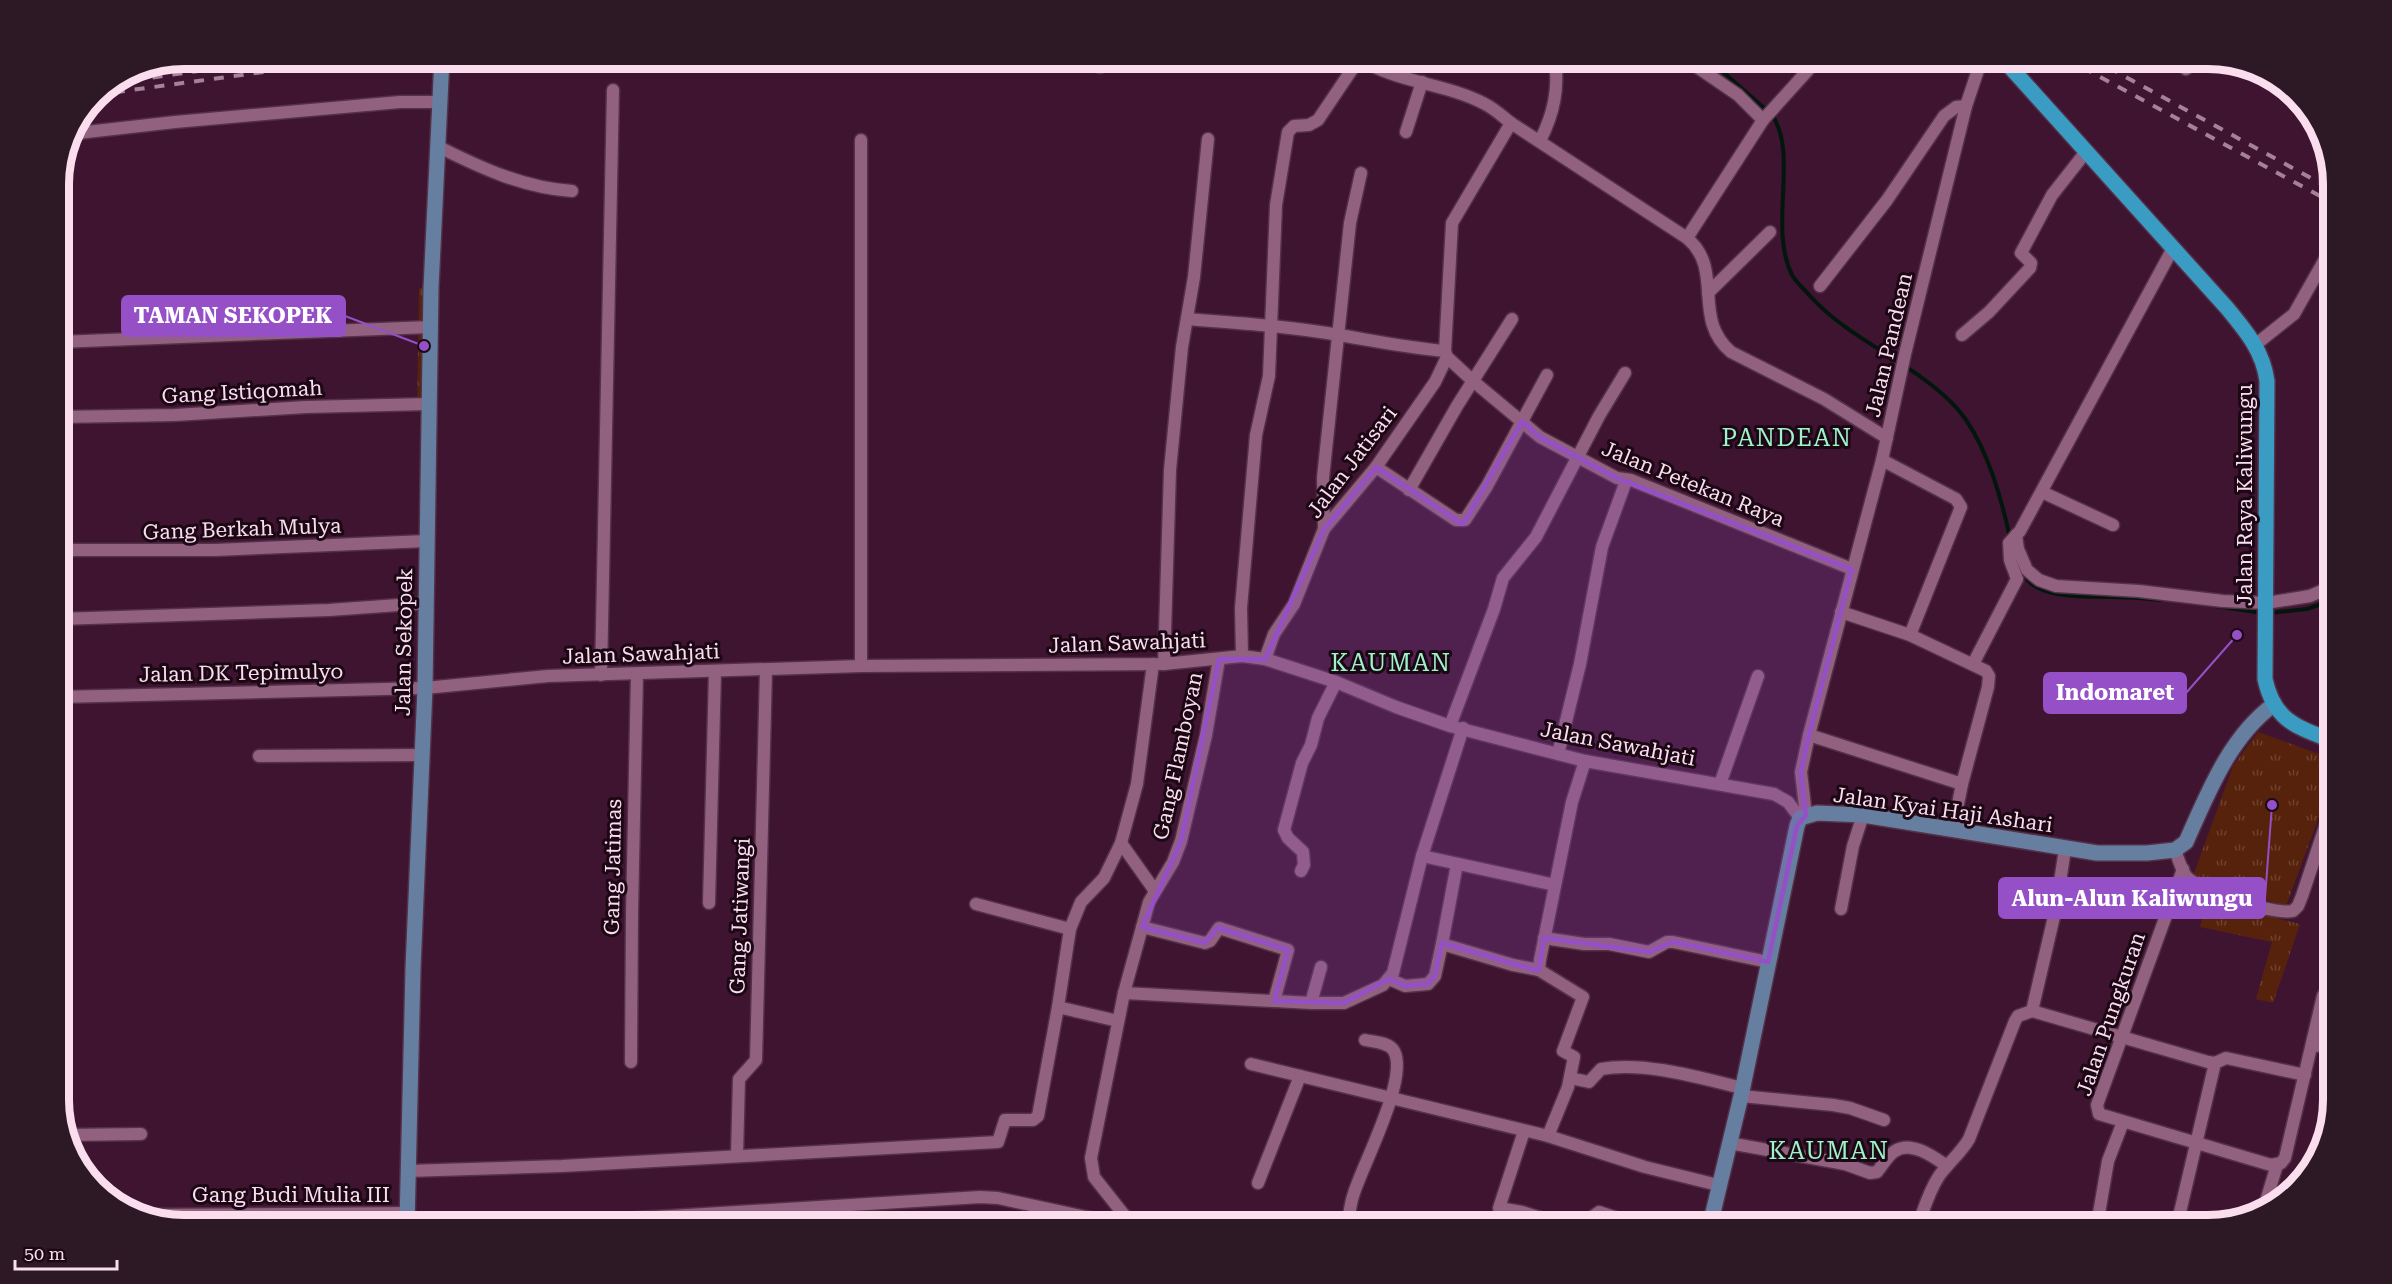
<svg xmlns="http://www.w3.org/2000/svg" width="2392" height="1284" viewBox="0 0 2392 1284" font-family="'Roboto Serif',serif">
  <defs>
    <pattern id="park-tufts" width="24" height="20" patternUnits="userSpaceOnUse" patternTransform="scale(1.5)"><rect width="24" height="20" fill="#56220b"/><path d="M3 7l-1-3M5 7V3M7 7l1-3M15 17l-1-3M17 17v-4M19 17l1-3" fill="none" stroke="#6f422f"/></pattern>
  </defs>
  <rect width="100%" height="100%" fill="#3f1431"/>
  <g fill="url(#park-tufts)">
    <polygon points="419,288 431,288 428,404 417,405"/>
    <polygon points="2258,732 2333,759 2333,779 2286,906 2193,876 2233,766"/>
    <polygon points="2206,901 2300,924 2273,1003 2256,999 2272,942 2200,927"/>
  </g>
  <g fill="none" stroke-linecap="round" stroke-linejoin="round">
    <g stroke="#03160d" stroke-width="4">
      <path d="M1707,58L1772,115C1799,154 1768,227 1792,275C1796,282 1804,289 1810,296C1850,340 1908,360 1951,402C1983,433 2001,496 2010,538"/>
      <path d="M2023,573C2035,600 2086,596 2110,597C2127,597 2144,598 2161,600"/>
      <polyline points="2216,606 2262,613"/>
      <polyline points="2270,613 2307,609 2333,600"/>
    </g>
    <polyline stroke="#03160d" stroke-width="24" points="2333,290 2331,302 2333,310"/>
    <g stroke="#533148" stroke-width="15">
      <g id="street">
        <path d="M1359,58C1396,83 1446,83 1485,104C1495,109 1503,117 1511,123L1687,238C1725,270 1691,318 1731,352L1824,399L1887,438"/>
        <polyline points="1684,58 1738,95 1763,120"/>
        <polyline points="1100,67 1103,58"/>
        <polyline points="134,69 212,58"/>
        <polyline points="2186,69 2191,58"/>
        <polyline points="1406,132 1422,82"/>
        <polyline points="69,134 175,122 400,102 441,102"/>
        <polyline points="861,140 861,666"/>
        <path d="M1540,141C1554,113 1559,89 1555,58"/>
        <path d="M439,147C481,168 524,188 572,191"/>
        <polyline points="1687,238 1763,120 1819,58"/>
        <polyline points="1820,286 1887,200 1944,116 1956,107 1966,106"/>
        <polyline points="1708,293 1770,232"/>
        <path d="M1187,319C1238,323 1289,326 1339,335C1375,341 1409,348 1445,351L1447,357L1473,381L1540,437L1617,478L1631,480L1852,569"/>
        <polyline points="1962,335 1989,312 2030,268 2031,263 2021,253 2052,195 2085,153"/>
        <polyline points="59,342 430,327"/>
        <polyline points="2255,345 2294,314 2333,245"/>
        <polyline points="1445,351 1452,223 1511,123"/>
        <polyline points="59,417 175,415 306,407 428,404"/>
        <polyline points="1882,460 1956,499 1961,507 1910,635"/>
        <polyline points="1376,467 1456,520 1465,520 1487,486 1547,375"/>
        <polyline points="1409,490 1457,406 1512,319"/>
        <polyline points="2042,492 2113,525"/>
        <polyline points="1324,529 1323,478 1350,223 1361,173"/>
        <polyline points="2016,535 2018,549 2027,570 2039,580 2056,586 2139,591 2223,601 2266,603 2310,596 2333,586"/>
        <polyline points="59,550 215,550 427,541"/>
        <polyline points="1841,612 1910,635 1986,671 1989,676 1988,687 1962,784"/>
        <polyline points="59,619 329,610 426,603"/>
        <polyline points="1242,656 1241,608 1256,435 1269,376 1276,205 1288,132 1294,126 1309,125 1318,120 1359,59"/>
        <polyline points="1265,659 1274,634 1294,604 1324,529 1376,467 1435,382 1447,357"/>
        <polyline points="1164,664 1170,470 1182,347 1194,277 1208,139"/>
        <polyline points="1973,664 2017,579 2010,560 2009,543 2020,531 2172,250"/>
        <polyline points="601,675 613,90"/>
        <polyline points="59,697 425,688 548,676 861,666 1164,664 1242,656 1265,659 1336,682 1396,707 1450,726 1585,761 1774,794 1788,802 1800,818"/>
        <polyline points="1450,726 1494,609 1503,578 1536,537 1599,416 1625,373"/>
        <polyline points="1809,735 1962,784 1953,829"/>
        <polyline points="1558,754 1580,664 1602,547 1626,481"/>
        <polyline points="259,756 423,755"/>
        <polyline points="1720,784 1758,676"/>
        <polyline points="1806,815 1801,772 1809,735 1882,460 1905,354 1966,106 1982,58"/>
        <polyline points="1121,843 1155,891"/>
        <path d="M2175,850C2178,858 2181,869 2186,876C2198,891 2275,915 2293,911L2298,906L2302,896L2333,803"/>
        <polyline points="1422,856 1555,885"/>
        <polyline points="1457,864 1442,944 1513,965 1539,970"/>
        <polyline points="2183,869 2097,1105 2099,1114 2271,1165 2281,1163 2285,1158 2323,996 2333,981"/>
        <polyline points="1301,871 1304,865 1303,852 1288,838 1284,830 1302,763 1311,745 1318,718 1336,682"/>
        <polyline points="709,903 715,672"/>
        <polyline points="976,904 1070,929"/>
        <polyline points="1841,909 1853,846 1863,815"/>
        <polyline points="1142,927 1205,943 1210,941 1219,928 1288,950 1274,1001"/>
        <polyline points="1544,938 1584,944 1609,944 1649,952 1667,942 1673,942 1768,962"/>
        <polyline points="1389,979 1405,986 1428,984 1435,976 1442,944"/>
        <polyline points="1124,993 1311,1003 1344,1003 1383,985 1393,973 1422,856 1463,728"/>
        <polyline points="1311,1003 1321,967"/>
        <polyline points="2032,1011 2208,1062 2215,1063 2226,1058 2305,1075"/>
        <polyline points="1118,1021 1058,1007 1070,929 1081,902 1104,878 1121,843 1137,784 1153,664"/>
        <polyline points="2312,1046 2333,1045"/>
        <polyline points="631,1062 632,913 637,674"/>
        <polyline points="1251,1064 1548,1136 1645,1167 1718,1185"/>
        <path d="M1570,1078L1589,1082L1601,1069C1644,1061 1701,1078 1742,1088"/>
        <polyline points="1741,1096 1833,1105 1850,1108 1884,1120"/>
        <polyline points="1524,1131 1499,1208 1522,1212 1562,1225"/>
        <polyline points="68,1135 141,1134"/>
        <polyline points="1548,1136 1568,1087 1574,1057 1563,1051 1583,997 1539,970 1540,960 1572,802 1585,761"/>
        <path d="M1729,1143L1845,1164L1870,1173L1877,1172C1882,1166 1888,1155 1895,1151C1911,1140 1934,1157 1947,1166"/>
        <polyline points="737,1155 739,1079 756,1060 766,670"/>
        <polyline points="407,1171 562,1166 998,1142 1005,1120 1033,1120 1038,1116 1058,1007"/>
        <polyline points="1258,1183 1300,1076"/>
        <polyline points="2263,1211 2277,1165"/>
        <polyline points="139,1215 408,1213"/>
        <polyline points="1711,1221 1728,1225"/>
        <polyline points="526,1225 980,1197 998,1198 1123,1225"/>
        <polyline points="1132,1225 1094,1177 1091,1158 1124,993 1149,902 1173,862 1181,841 1206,735 1219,659"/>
        <path d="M1348,1225C1349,1215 1350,1204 1354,1193C1363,1164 1409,1078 1394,1051C1389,1042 1374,1042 1365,1040"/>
        <polyline points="1581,1225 1599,1212 1638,1225"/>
        <path d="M1918,1225C1924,1209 1929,1191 1939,1176C1948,1163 1961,1153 1969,1139L2015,1021L2018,1016L2032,1011L2056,908L2065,849"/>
        <polyline points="2097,1225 2108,1161 2123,1122"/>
        <polyline points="2177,1225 2215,1063"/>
      </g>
    </g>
    <g stroke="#533148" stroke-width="18">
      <g id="secondary">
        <polyline points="407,1225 413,969 425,688 431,288 442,58"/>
        <path d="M1710,1225L1741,1096L1797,826L1800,818L1817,813L1863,815L2097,853H2147L2175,850L2186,842C2208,793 2229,738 2273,705"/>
      </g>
    </g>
    <g stroke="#533148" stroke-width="18">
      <path id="primary" d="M2002,58L2227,308C2246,331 2263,351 2267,381L2265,679C2274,721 2297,727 2333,741"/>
    </g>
    <use href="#street" stroke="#92617f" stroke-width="12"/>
    <use href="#secondary" stroke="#667fa1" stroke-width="15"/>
    <use href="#primary" stroke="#3a9cc3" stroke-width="15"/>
    <g stroke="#a58298" stroke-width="4" stroke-dasharray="10 10" stroke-linecap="butt">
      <polyline points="2065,58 2333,203"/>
      <polyline points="2091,58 2333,190"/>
      <polyline points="113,83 290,58"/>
      <polyline points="95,95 366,58"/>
    </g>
  </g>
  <path fill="#9550c8" fill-opacity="0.2" stroke="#9550c8" stroke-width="4.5" stroke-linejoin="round" d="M1522,421L1540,437L1617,478L1852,569L1809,735L1801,772L1806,815L1797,826L1768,962L1673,942L1649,952L1544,938L1539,970H1534L1442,943L1435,976L1428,984L1405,986L1389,979L1344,1003L1274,1001L1288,950L1218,928L1205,943L1142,927L1181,841L1219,659H1265L1324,529L1376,467L1463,524Z"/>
  <g text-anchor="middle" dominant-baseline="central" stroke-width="6" stroke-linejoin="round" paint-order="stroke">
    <g font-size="21" fill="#fbdeee" stroke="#1b0814">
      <text transform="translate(1889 345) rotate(-77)">Jalan Pandean</text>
      <text transform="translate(242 392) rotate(-3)">Gang Istiqomah</text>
      <text transform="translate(1352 462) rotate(-53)">Jalan Jatisari</text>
      <text transform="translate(1693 484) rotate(22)">Jalan Petekan Raya</text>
      <text transform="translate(2245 495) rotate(-90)">Jalan Raya Kaliwungu</text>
      <text transform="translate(242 529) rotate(-2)">Gang Berkah Mulya</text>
      <text transform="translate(404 642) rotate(-89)">Jalan Sekopek</text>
      <text transform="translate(1127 643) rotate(-2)">Jalan Sawahjati</text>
      <text transform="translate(641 654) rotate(-2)">Jalan Sawahjati</text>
      <text transform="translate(241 673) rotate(-1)">Jalan DK Tepimulyo</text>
      <text transform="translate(1618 744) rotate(11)">Jalan Sawahjati</text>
      <text transform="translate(1178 756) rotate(-78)">Gang Flamboyan</text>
      <text transform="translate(1943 810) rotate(8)">Jalan Kyai Haji Ashari</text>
      <text transform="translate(613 867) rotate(-89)">Gang Jatimas</text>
      <text transform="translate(740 916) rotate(-88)">Gang Jatiwangi</text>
      <text transform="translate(2111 1014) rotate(-71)">Jalan Pungkuran</text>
      <text x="291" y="1195">Gang Budi Mulia III</text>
    </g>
    <g font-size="24" letter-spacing="1.5" fill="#9ff3ca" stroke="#1b0814">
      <text x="1787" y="438">PANDEAN</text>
      <text x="1391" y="663">KAUMAN</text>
      <text x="1829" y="1151">KAUMAN</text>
    </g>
  </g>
  <path d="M0 0H2392V1284H0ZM184 69H2208A115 115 0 0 1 2323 184V1100A115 115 0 0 1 2208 1215H184A115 115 0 0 1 69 1100V184A115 115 0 0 1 184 69Z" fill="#2d1925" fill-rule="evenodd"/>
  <path fill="none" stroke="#fbdeee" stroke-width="8" d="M184 69H2208A115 115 0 0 1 2323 184V1100A115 115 0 0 1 2208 1215H184A115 115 0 0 1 69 1100V184A115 115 0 0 1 184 69Z"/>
  <path fill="none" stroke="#9550c8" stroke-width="2" d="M424 346L345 316M2237 635L2186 693M2272 805L2265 898"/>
  <g fill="#9550c8" stroke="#1b0814" stroke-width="2">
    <circle cx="424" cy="346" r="6"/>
    <circle cx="2237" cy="635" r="6"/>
    <circle cx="2272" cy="805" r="6"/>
  </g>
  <g fill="#9550c8" stroke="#9550c8" stroke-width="2">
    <rect x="122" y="296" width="223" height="40" rx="6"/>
    <rect x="2044" y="673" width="142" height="40" rx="6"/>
    <rect x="1999" y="878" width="266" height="40" rx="6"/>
  </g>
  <g font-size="22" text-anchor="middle" font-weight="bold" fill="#fff">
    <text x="233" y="323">TAMAN SEKOPEK</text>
    <text x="2115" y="700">Indomaret</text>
    <text x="2132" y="906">Alun-Alun Kaliwungu</text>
  </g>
  <path d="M15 1260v9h102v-9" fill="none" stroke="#fbdeee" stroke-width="3"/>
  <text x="24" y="1260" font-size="18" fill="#fbdeee" stroke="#1b0814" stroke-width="4.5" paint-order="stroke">50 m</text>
</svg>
